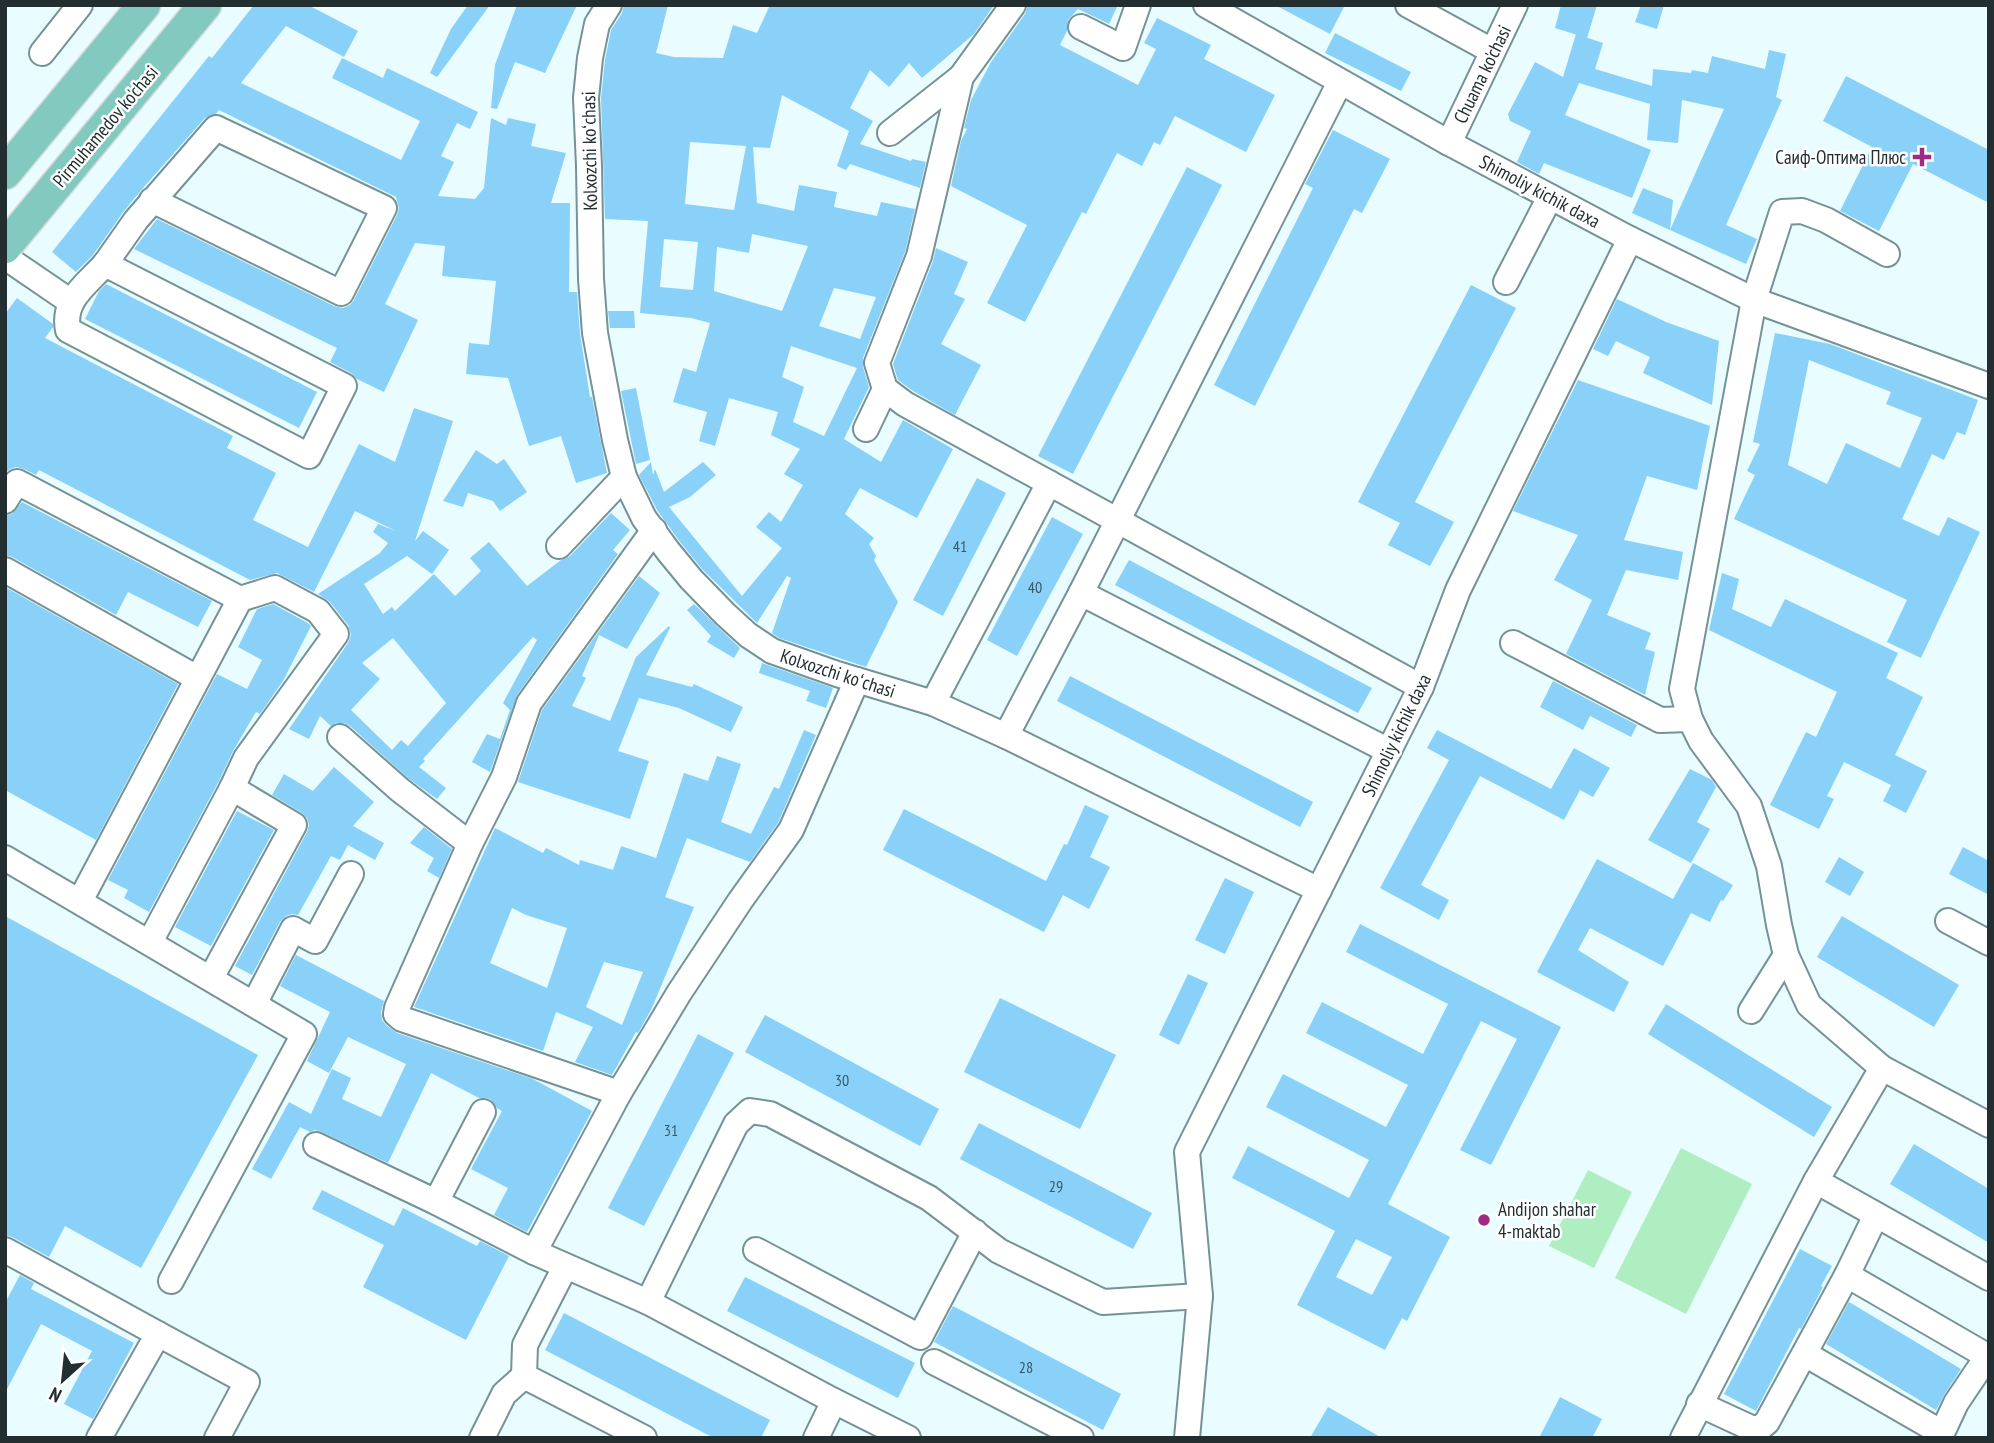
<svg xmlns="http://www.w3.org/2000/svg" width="1994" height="1443" viewBox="0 0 1994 1443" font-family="'PT Sans Narrow',sans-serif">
  <rect width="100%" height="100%" fill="#e9fcff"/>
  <g fill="#aeeec1">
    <polygon points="1681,1148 1752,1184 1686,1314 1615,1278"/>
    <polygon points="1588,1170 1632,1192 1594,1268 1549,1246"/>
  </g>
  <g fill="#89d1f8" fill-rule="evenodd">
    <polygon points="254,5 308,5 358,31 344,57 286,26 241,83 401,160 420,121 332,78 342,58 383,78 387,68 478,112 470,129 457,123 441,156 454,162 438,196 475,199 484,188 491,118 506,125 508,118 536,124 531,146 566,153 551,203 570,203 569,292 577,292 580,334 590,397 592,397 607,473 576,483 561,436 529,446 508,378 466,374 469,343 489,345 496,281 442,276 445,246 415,243 385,304 418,320 384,392 357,379 351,373 330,362 337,348 134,249 157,219 334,306 343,308 350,305 354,300 397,215 399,208 396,197 219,110 216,114 205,118 143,188 124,211 93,255 76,272 52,252 209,56 212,58"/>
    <polygon points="468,5 490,5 437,77 430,73 451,29"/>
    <polygon points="517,5 577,5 545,73 515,62 497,109 491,108 495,65"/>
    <path d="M624,5H668L656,53L674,57L723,58L733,25L757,33L770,5H994L974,34L922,78L909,63L889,87L870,70L850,108L873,121L860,144L911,161L912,159L926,162L920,188L850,164L846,170L837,166L849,131L782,95L770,148L753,147L757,203L794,211L799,185L837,192L834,207L877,216L881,202L915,209L905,252L863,358V367L869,387L844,439L881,462L903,420L953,449L917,518L860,488L845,514L874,538L869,544L876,556L874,560L898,602L866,667L779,638L772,633L791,578L787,576L757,623L702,569L680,542L657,510L639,475L651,462L653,475L655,469L664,492L703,462L716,475L690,497L669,507L742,596L782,548L756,527L769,512L781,522L803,485L784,474L800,449L771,435L778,412L729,398L715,446L699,441L707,412L673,402L683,368L696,372L710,323L691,318L640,313L648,221L605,219L601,98L605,60L611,30L622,13ZM690,142L746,146L734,210L685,204ZM752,234L808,246L782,311L714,291L717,247L749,253ZM664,239L698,242L693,290L660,287ZM834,288L876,297L860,339L819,326ZM791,346L857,368L824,436L793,422L804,387L782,377Z"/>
    <polygon points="1028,5 1118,5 1109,24 1078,9 1068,20 1067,31 1060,45 1138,85 1156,49 1144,43 1157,18 1211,45 1204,59 1275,95 1246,152 1175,116 1160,145 1154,142 1142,166 1117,153 1086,214 1082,212 1025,322 987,303 1027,225 951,186 961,141 967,129 964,128 971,100 991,62 1025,14"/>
    <polygon points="1275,5 1345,5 1330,34"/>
    <polygon points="1561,5 1597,5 1587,38 1555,28"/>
    <polygon points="1641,5 1664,5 1657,29 1635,22"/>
    <polygon points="1335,33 1411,72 1401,91 1325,53"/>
    <polygon points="1576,34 1603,43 1595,69 1652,86 1653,69 1691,73 1692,70 1708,73 1712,56 1765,69 1769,50 1786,54 1776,97 1782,100 1726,225 1757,239 1746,264 1670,230 1724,109 1682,100 1678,143 1647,140 1650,104 1579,83 1565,115 1651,150 1632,198 1544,163 1539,174 1517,162 1531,131 1510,121 1508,114 1535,62 1563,77"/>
    <polygon points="1846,76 1989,150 1989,203 1913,164 1879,231 1840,211 1872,147 1823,121"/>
    <polygon points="1333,130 1390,159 1362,213 1354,209 1255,406 1214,385 1313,188 1305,184"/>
    <polygon points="1187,167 1222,185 1073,474 1038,456"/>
    <polygon points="1643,188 1673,200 1670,230 1632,213"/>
    <polygon points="936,248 968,262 954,294 965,299 941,344 981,365 955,415 913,391 898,380 893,364 933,261"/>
    <polygon points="106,284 317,392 299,428 85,319 99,291"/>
    <polygon points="1471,285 1516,308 1415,502 1454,522 1430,566 1388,545 1400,523 1358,502"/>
    <path d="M17,298L53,324V327L45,338L233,436L227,448L276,473L253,520L308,547L359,444L395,462L414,408L453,421L415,541L423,531L449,550L432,574L407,556L364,584L383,614L392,607L395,611L434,574L455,596L481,571L470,558L489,542L527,586L561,560L570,556L611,513L630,530L613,550L618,554L517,695L490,772L472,762L487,734L500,739L510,710L503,703L537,640L533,637L423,759L425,761L419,767L446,788L437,799L409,779L350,726L344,723H336L331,726L320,716L309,739L289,729L348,643L351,635L348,625L330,602L318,594L380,553L388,543L373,532L378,524L396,531L355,511L314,592L277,573L250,580L39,470L36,475L24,469L16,467L10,469L5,473V314ZM393,638L446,703L408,746L401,740L392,750L351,710L380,679L362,663Z"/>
    <polygon points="1617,299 1666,322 1719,341 1712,405 1643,373 1650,357 1616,341 1608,356 1593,349"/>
    <polygon points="608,311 634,311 635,328 610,328"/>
    <path d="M1775,333L1830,344L1978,400L1965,435L1957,432L1944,460L1932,454L1902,519L1939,536L1948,517L1980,532L1921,658L1887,642L1907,600L1734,519L1755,475L1747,471L1760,444L1753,442ZM1809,360L1891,392L1886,404L1922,418L1900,468L1846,443L1827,484L1788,465Z"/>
    <polygon points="1578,380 1710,426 1697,490 1647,476 1624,540 1683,552 1678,580 1626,570 1607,615 1651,633 1645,649 1655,652 1645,695 1566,654 1592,600 1554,580 1578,535 1513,511"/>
    <polygon points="636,388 650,460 636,464 621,391"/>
    <polygon points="476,450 497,464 504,459 527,492 500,511 493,501 468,493 463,507 443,501"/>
    <polygon points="977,478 1006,493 943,616 913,600"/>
    <polygon points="22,502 212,601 198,627 128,592 116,615 12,557 5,555 5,516 12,514"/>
    <polygon points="1052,517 1083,534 1017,656 987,640"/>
    <polygon points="1129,560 1372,688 1358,713 1115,585"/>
    <polygon points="1722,573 1739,579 1732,609 1771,627 1785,599 1898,653 1886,678 1923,697 1895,755 1927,771 1906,813 1883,801 1891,785 1844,762 1827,796 1834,799 1819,829 1770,805 1806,732 1816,737 1837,692 1709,630"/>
    <polygon points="639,576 660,593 627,649 599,635 582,676 586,678 572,706 610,721 636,657 669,626 670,628 646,675 692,687 694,684 743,707 731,732 679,708 639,698 618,751 649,761 630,819 518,782 542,710"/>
    <polygon points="5,587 178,684 96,840 5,790"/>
    <polygon points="273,604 308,623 311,626 283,681 260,714 256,712 233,751 219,781 149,912 124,898 128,890 108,880 217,674 247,689 262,660 238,647 257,609"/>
    <polygon points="694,604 740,648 734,658 707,642 711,636 687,610"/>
    <polygon points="762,663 833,688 826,708 806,701 810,691 759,673"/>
    <polygon points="1070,676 1313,802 1300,827 1057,701"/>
    <polygon points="1553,681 1637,725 1631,737 1590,716 1583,730 1540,707"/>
    <path d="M804,730L816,735L778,823L750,862L687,838L665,897L694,907L652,1008L638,1033L636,1032L612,1075L575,1062L593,1027L556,1012L543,1051L414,1007L495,828L543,853L546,848L579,865L580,860L613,870L621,846L656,858L684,773L708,781L717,756L741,764L721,822L751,834L774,787L779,789ZM512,908L526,915L567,928L547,988L490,963ZM604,962L643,972L622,1025L586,1007Z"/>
    <polygon points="1437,730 1551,789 1574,748 1610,768 1593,797 1580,790 1564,820 1480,776 1421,885 1449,900 1439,920 1380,888 1449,760 1427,748"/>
    <polygon points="334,767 374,802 353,826 384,843 375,860 348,845 340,860 331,856 298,915 292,914 286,916 280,922 252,975 235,966 307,832 309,825 307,818 302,813 272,795 284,774 313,791"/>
    <polygon points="1690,769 1712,780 1716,787 1697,822 1710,829 1691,863 1648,840"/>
    <polygon points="1085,805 1109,816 1090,857 1110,867 1089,909 1063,895 1044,932 883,850 904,809 1046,881 1064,844 1067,845"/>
    <polygon points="237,811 274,830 211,946 175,927"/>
    <polygon points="424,827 452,849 439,878 427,871 434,858 410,843"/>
    <polygon points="1963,847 1989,861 1989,895 1949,874"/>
    <polygon points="1839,857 1864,872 1850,896 1825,882"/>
    <polygon points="1597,859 1673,899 1693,863 1733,885 1723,901 1721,900 1710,922 1691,913 1663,966 1590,928 1578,950 1629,982 1614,1012 1537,972"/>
    <polygon points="1225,878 1254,892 1225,954 1195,940"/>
    <polygon points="5,916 258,1055 141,1268 65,1226 49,1257 12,1237 5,1235"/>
    <polygon points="1842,916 1959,985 1934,1027 1817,957"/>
    <path d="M1360,924L1561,1027L1491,1165L1460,1150L1517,1039L1481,1021L1388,1204L1450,1237L1407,1321L1402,1318L1385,1350L1297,1305L1335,1231L1232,1178L1248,1146L1349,1198L1369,1160L1266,1107L1283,1074L1386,1127L1408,1085L1306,1033L1322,1002L1423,1054L1448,1004L1346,952ZM1356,1239L1392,1257L1372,1295L1336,1277Z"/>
    <polygon points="296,955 384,1001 381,1012 382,1020 386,1025 397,1033 533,1079 592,1111 527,1232 494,1215 508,1188 471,1169 502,1111 497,1108 490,1099 479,1098 431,1073 388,1163 322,1132 315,1130 310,1132 300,1127 271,1179 252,1169 289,1102 311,1114 332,1069 351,1078 342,1099 381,1117 406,1064 348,1037 329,1073 307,1061 330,1012 280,986"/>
    <polygon points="1188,974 1208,983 1179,1045 1159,1035"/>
    <polygon points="1000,998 1116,1055 1080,1129 964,1072"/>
    <polygon points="1666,1004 1832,1107 1814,1137 1648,1034"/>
    <polygon points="765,1015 939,1109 920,1146 745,1052"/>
    <polygon points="698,1034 734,1053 644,1226 608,1208"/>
    <polygon points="979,1123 1152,1213 1133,1249 960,1159"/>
    <polygon points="1914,1144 1989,1189 1989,1243 1890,1184"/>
    <polygon points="322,1190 394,1226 403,1208 477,1246 480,1241 509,1256 466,1340 363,1287 384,1245 312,1209"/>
    <polygon points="1800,1249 1832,1266 1821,1286 1823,1287 1801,1329 1799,1328 1756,1411 1724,1394"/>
    <polygon points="20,1275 34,1283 31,1289 134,1343 93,1419 64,1404 92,1351 41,1324 5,1393 5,1303"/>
    <polygon points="745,1277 915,1363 898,1398 727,1311"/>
    <polygon points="1849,1302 1961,1369 1944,1395 1936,1410 1826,1344"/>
    <polygon points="953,1306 1121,1394 1103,1430 934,1342"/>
    <polygon points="564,1313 770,1420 761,1438 714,1438 545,1350"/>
    <polygon points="1560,1397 1602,1419 1592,1438 1539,1438"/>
    <polygon points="1328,1407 1382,1438 1310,1438"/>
  </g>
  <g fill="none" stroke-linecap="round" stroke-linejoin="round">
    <g stroke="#759296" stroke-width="28">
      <g id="minor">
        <polyline points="609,5 597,24 590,58 586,98 589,166 591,279 595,333 615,440 624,477 644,518 668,551 691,579 725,614 748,635 772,651 837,674 933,703 1006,736 1319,890"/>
        <polyline points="1013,5 961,77 919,256 877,363 885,389 905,404 1421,687"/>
        <polyline points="1408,5 1492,51"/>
        <polyline points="1081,27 1123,48 1138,5"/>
        <polyline points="42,53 80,5"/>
        <polyline points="890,133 961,77"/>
        <polyline points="1449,143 1515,5"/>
        <polyline points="1630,239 1754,300 1989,386"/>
        <polyline points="1887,254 1826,220 1802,211 1782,212 1754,300 1682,689 1690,719 1701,741 1749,806 1769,866 1779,925 1786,955 1809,1005 1882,1068 1989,1125"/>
        <polyline points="5,257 71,302"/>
        <path d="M105,264L344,386L309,456L68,330C62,300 86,285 105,264Z"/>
        <polyline points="105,264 136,220 216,128 384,208 341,293 152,200"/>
        <polyline points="1506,282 1550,197"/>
        <polyline points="866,429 885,389"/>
        <polyline points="5,501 17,482 240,599 80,901"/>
        <polyline points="559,546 624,477"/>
        <polyline points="5,570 197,678"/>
        <polyline points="1081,593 1389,751"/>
        <polyline points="1513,643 1660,720 1690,719"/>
        <polyline points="933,703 1049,483"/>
        <polyline points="1006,736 1081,593 1340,82"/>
        <polyline points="340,737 400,790 470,844"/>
        <polyline points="5,858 304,1034 171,1281"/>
        <polyline points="1948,921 1989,943"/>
        <polyline points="150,942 232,788 246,758 336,634 318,611 275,588 240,599"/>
        <polyline points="211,978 294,825 232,788"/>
        <polyline points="254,1004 293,929 315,941 351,874"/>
        <polyline points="1751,1011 1786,955"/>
        <polyline points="619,1093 402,1019 396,1014 397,1008 470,844 504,777 529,703 654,530"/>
        <polyline points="316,1145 436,1202 534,1252"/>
        <polyline points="1816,1181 1989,1278"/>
        <polyline points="436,1202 483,1112"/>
        <polyline points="5,1250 158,1334"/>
        <polyline points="756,1250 920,1337 975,1232"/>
        <polyline points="565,1267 525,1345 524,1376 644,1438"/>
        <polyline points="1847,1275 1987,1356"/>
        <polyline points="648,1302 736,1124 750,1111 770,1114 929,1198 999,1251 1103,1302 1200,1296"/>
        <polyline points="1805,1354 1942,1433"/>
        <polyline points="934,1362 1081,1438"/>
        <polyline points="834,1401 908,1438"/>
        <polyline points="1699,1404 1751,1428 1760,1428 1767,1422 1847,1275 1876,1215"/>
        <polyline points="99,1438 158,1334 247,1382 217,1438"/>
        <polyline points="482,1438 504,1394 524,1376"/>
        <polyline points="816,1438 834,1401 648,1302 534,1252 619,1093 679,993 740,901 791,830 857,680"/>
        <polyline points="1187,1438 1200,1296 1187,1152 1421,687 1458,590 1630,239 1449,143 1206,5"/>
        <polyline points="1683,1438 1816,1181 1882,1068"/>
        <polyline points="1942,1438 1942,1433 1956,1403 1989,1354"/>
      </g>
    </g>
    <g stroke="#d7d9da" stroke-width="35">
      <g id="major">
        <polyline points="5,173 144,5"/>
        <polyline points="5,247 205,5"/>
      </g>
    </g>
    <use href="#minor" stroke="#fff" stroke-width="24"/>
    <use href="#major" stroke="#82cabf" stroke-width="32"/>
  </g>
  <g fill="#9f2a83" stroke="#fff" stroke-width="2.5">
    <path d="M1918.5 146.5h7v7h7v7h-7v7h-7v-7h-7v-7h7z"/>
    <circle cx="1484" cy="1220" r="7"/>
  </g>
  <g text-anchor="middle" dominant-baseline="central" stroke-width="5" stroke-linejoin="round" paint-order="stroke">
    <g font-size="16" fill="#3c5762">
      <text x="960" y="546">41</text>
      <text x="1035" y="587">40</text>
      <text x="842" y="1080">30</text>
      <text x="671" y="1130">31</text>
      <text x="1056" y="1186">29</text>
      <text x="1026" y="1367">28</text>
    </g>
    <g font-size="19" fill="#222e30" stroke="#fff">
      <text transform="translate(1482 74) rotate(-64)">Chuama ko'chasi</text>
      <text transform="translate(105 126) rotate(-50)">Pirmuhamedov ko'chasi</text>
      <text transform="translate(589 151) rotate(-91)">Kolxozchi koʻchasi</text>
      <text transform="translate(1540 191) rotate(28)">Shimoliy kichik daxa</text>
      <text transform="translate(838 673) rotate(18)">Kolxozchi koʻchasi</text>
      <text transform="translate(1396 735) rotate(-64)">Shimoliy kichik daxa</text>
    </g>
    <g font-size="19" fill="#222e30" stroke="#fff" text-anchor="end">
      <text x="1906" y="157">Саиф-Оптима Плюс</text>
      <text x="1498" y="1209" text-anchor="start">Andijon shahar<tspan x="1498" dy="22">4-maktab</tspan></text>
    </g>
  </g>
  <rect width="1994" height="1443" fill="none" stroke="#222e30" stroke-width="14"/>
  <g transform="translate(63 1380) rotate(207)" stroke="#ffffff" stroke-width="5" paint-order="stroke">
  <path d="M0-5L12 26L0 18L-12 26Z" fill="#222e30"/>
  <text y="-10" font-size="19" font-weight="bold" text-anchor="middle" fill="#222e30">N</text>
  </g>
</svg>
